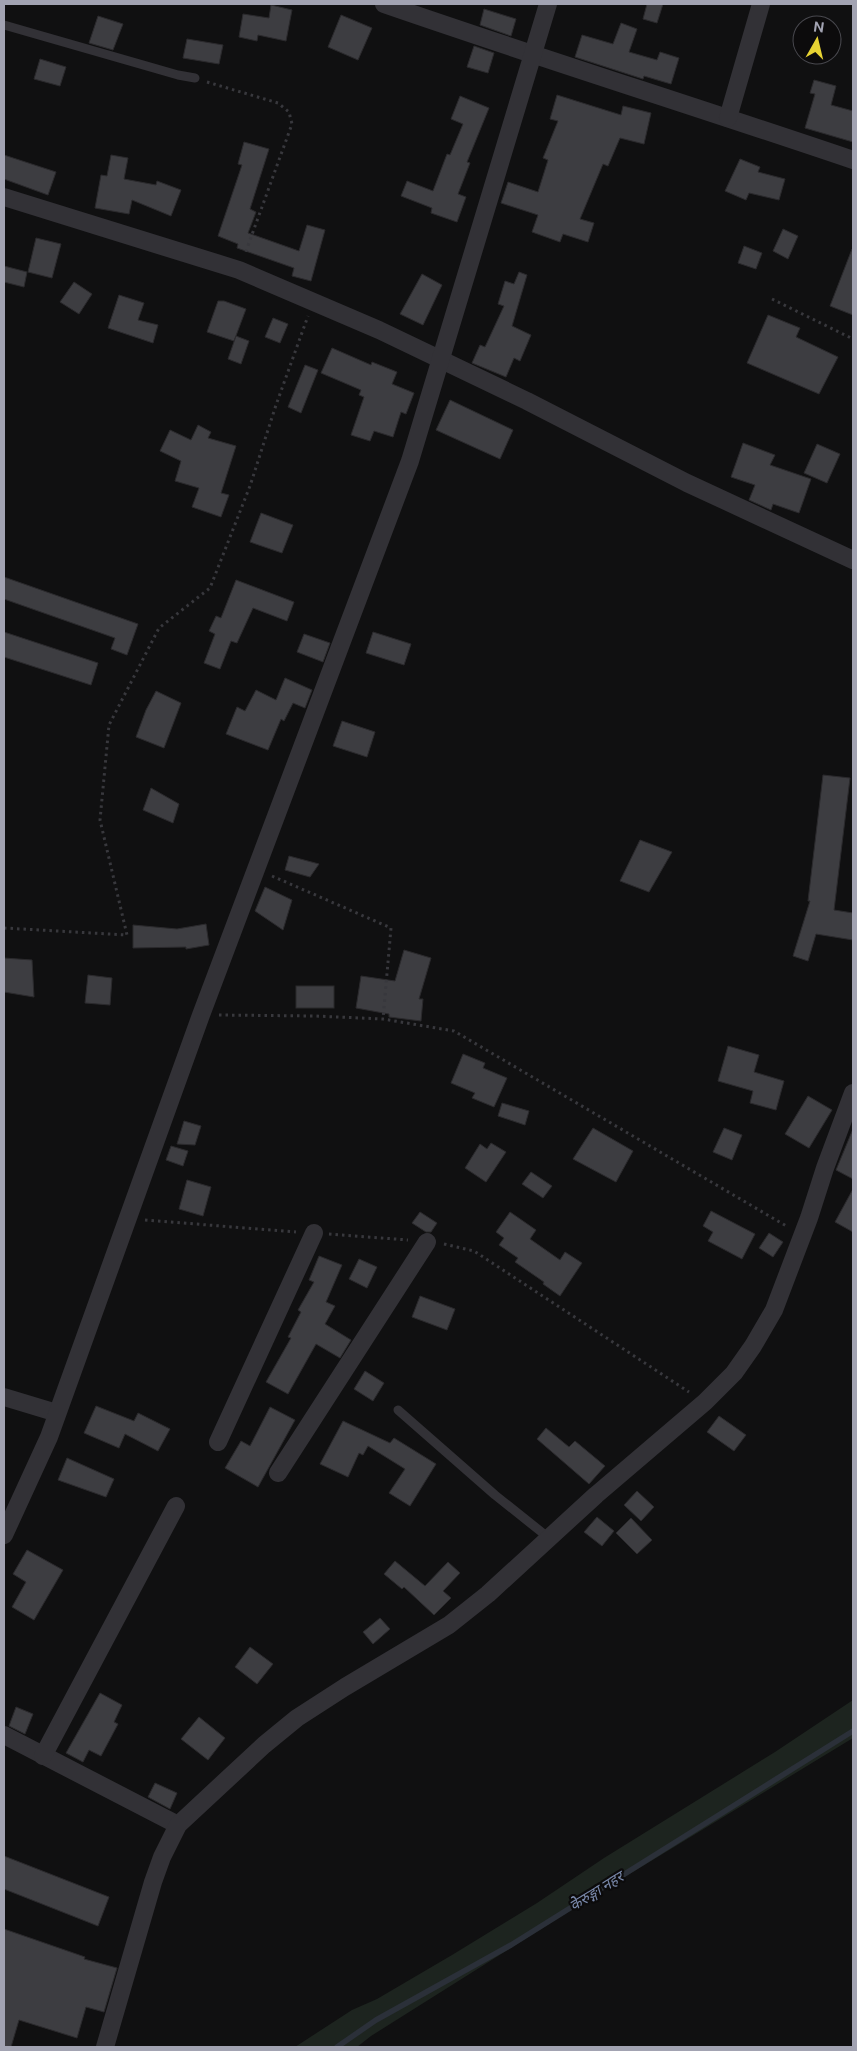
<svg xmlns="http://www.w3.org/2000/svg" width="857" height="2051" viewBox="0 0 857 2051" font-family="'Public Sans','Noto Sans Devanagari',sans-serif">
  <rect width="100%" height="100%" fill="#101011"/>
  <polygon fill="#1d241f" points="853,1700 853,1738 587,1900 371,2036 357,2047 295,2047 352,2010 377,1999 452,1955 537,1903 604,1858 775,1752"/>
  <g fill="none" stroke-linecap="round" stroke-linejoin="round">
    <polyline stroke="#2b3039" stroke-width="5.5" points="337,2047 376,2020 511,1945 853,1731"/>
  </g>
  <g fill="#3d3d41" stroke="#2b2a2d">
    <polygon points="647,4 663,4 657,23 643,19"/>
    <polygon points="271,5 292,10 286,41 258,35 257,41 239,37 243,14 269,18"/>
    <polygon points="484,9 516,19 511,36 480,25"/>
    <polygon points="341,15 372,28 358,60 328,47"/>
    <polygon points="98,16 123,24 113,50 89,43"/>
    <polygon points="621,23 637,29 629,52 657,60 660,52 679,58 671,84 644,76 643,79 575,57 582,35 613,44"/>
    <polygon points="187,39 223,45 219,64 183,58"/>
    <polygon points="474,46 494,53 488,73 467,67"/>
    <polygon points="40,59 66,67 60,86 34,79"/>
    <polygon points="814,80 836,86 831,105 853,111 853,142 805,128 815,94 810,93"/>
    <polygon points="557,95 621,115 623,106 651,113 644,144 620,138 608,166 603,164 580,219 594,223 588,242 563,234 560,242 532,232 538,215 501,203 508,182 538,192 548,160 543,158 558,121 550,119"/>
    <polygon points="460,96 489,108 467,162 470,163 458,194 466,197 457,222 431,213 432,208 401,196 407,181 433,191 447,154 450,155 463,124 451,119"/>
    <polygon points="244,142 269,149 250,209 256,212 248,233 299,251 307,225 325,230 311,281 292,276 294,268 237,248 238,244 218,236 242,165 238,164"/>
    <polygon points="4,155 56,172 48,195 4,179"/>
    <polygon points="111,155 128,158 124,179 156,185 157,181 181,190 171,216 132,200 129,214 95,208 101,175 107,176"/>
    <polygon points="740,159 760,167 758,172 785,179 779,200 749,193 746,200 725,191"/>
    <polygon points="783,229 798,236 788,259 773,251"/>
    <polygon points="36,238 61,244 52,278 28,272"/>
    <polygon points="744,246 762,253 756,269 738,263"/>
    <polygon points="852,249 853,249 853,315 830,306"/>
    <polygon points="4,266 27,272 24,287 4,282"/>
    <polygon points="519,272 527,275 512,326 531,335 520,361 514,358 506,377 472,363 480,345 485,347 504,306 498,304 505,281 514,284"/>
    <polygon points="422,274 442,285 423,325 400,314"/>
    <polygon points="74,282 92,294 79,314 60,302"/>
    <polygon points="119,295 144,303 138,320 158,325 153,343 108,328"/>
    <polygon points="218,301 224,301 246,309 234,341 207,332"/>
    <polygon points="768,315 800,328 796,337 838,357 819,394 747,363"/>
    <polygon points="273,318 288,324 280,343 265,337"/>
    <polygon points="236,336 249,341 241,364 228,359"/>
    <polygon points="332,348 371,365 372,362 397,372 392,384 414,393 406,414 401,412 393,437 374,431 370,441 351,435 364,397 359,395 361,390 321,373"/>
    <polygon points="305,365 318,370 301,413 288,407"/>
    <polygon points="450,400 513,430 500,459 436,430"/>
    <polygon points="198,425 211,432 208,438 236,446 221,493 229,495 221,517 192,507 199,488 175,481 181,461 160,451 170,430 191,440"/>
    <polygon points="743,443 775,455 770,465 811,479 799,513 773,504 771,510 749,500 755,485 731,477"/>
    <polygon points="817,444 840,454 827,483 804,473"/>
    <polygon points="261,513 293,525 282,553 250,542"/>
    <polygon points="4,577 138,624 127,655 111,649 115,638 4,599"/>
    <polygon points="236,580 294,602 287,621 253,608 237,643 231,641 220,669 204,663 215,634 209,631 216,616 221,618"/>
    <polygon points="4,632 98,663 91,685 4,657"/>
    <polygon points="373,632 411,644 404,665 366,653"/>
    <polygon points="304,634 330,643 323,662 297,652"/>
    <polygon points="285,678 312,690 305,708 293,703 284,721 281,719 268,750 226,734 237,707 245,711 256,690 276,700"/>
    <polygon points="156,691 181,703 164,748 136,737 146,710"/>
    <polygon points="342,721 375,732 367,757 333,746"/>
    <polygon points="823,775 850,778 834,910 853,913 853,940 816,934 808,961 793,956 810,901 808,901"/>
    <polygon points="151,788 179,804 173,823 143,810"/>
    <polygon points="640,840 672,852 649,892 620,881"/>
    <polygon points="289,856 319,864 310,877 285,870"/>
    <polygon points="265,887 292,900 283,930 255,911"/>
    <polygon points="206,924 209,945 186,949 186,947 133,948 133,925 177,929"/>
    <polygon points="404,950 431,958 419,999 423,999 421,1021 389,1017 389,1014 356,1008 361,976 395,981"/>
    <polygon points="4,958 32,960 34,997 4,992"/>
    <polygon points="88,975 112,978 110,1005 85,1003"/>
    <rect x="296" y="986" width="38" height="22"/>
    <polygon points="728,1046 759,1055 754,1072 784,1081 776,1110 750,1103 753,1091 718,1081"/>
    <polygon points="463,1054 485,1063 483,1068 507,1078 494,1107 472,1098 475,1093 451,1083"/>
    <polygon points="808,1096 832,1110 809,1148 785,1134"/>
    <polygon points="502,1103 529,1111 525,1125 498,1116"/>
    <polygon points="184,1121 201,1126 195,1145 177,1144"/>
    <polygon points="593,1128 633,1151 616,1182 573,1159"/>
    <polygon points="724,1128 742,1135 732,1160 713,1152"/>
    <polygon points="853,1129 853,1179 836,1170"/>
    <polygon points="491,1143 506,1152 486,1182 465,1168 480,1144 487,1149"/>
    <polygon points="171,1146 188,1151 183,1166 166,1160"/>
    <polygon points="531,1172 552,1186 543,1198 522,1184"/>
    <polygon points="187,1180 211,1187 203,1216 179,1209"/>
    <polygon points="853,1189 853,1232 835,1222"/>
    <polygon points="711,1211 755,1234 742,1259 708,1241 713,1232 703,1226"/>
    <polygon points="420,1212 437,1223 431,1232 426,1232 412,1223"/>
    <polygon points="510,1212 536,1230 530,1239 560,1260 565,1252 582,1263 560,1296 543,1284 544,1282 515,1262 518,1258 499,1245 504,1238 496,1232"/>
    <polygon points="769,1233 783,1242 773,1257 759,1248"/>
    <polygon points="319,1256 342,1265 326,1302 335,1306 325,1324 351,1340 340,1358 316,1344 288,1394 266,1382 291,1338 288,1337 301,1312 298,1310 314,1282 309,1280"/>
    <polygon points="359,1259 377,1267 367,1288 349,1279"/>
    <polygon points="420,1296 455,1309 447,1330 412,1317"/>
    <polygon points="365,1371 384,1383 373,1401 354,1389"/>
    <polygon points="96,1406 134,1421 138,1413 170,1429 158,1451 125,1434 119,1448 84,1433"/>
    <polygon points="270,1407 295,1420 258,1487 225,1468 241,1441 250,1446"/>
    <polygon points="719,1416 746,1435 734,1451 707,1432"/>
    <polygon points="343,1421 390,1443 394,1438 436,1464 410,1506 389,1493 405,1469 368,1446 363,1455 359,1453 348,1477 320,1464"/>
    <polygon points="546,1428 569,1447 575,1441 605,1466 589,1484 537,1439"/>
    <polygon points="67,1458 114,1479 106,1497 58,1480"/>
    <polygon points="637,1491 654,1507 641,1521 624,1505"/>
    <polygon points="597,1517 614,1531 602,1546 584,1532"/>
    <polygon points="631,1518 652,1540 637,1554 616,1533"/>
    <polygon points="27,1550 63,1570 34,1620 12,1607 26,1582 13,1574"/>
    <polygon points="395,1561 425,1586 448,1562 460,1573 443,1591 451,1598 434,1615 404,1587 402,1589 384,1574"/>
    <polygon points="380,1618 390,1629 373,1644 363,1632"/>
    <polygon points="250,1647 273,1664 257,1684 235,1667"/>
    <polygon points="100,1693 122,1705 114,1722 118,1724 101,1756 89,1750 83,1762 66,1753"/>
    <polygon points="16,1707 33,1714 25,1734 9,1726"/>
    <polygon points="199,1717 225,1738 208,1760 181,1739"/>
    <polygon points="155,1783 177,1793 170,1809 148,1797"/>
    <polygon points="4,1856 109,1897 98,1926 4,1889"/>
    <polygon points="4,1929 85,1957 84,1959 117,1968 104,2012 86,2007 77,2038 19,2020 11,2047 4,2047"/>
  </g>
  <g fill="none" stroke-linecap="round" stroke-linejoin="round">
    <g stroke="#38383d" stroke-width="3" stroke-dasharray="2.5 4" stroke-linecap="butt">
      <polyline points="207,82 278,103 289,112 292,124 245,254"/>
      <polyline points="772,299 853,339"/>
      <polyline points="272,876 391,928 383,1019"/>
      <polyline points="4,928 127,935 100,820 109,725 159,628 210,588 250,486 276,405 308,316"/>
      <polyline points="219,1015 315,1016 383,1019 454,1031 788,1227"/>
      <polyline points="145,1220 296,1232"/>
      <polyline points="329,1234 408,1240"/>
      <polyline points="444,1244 474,1251 689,1392"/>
    </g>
    <g stroke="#323136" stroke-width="9">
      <polyline points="4,25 178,75 195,78"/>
      <polyline points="398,1410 495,1495 549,1538"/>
    </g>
    <g stroke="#323136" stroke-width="18">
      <path d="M384,4C540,58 697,107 853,160"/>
      <polyline points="728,118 761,4"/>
      <polyline points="4,197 239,270 379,330 527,401 687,483 853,560"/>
      <polyline points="4,1397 57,1413"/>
      <polyline points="218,1442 314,1233"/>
      <polyline points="278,1473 427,1242"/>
      <polyline points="4,1535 49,1437 201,1015 410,461 548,4"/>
      <polyline points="4,1735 178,1825"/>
      <polyline points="43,1756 176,1506"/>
      <polyline points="105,2047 153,1882 162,1857 178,1825 264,1745 297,1718 345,1687 449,1625 488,1594 596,1495 705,1402 734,1373 753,1346 774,1310 809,1218 825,1168 853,1093"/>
    </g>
  </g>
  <g text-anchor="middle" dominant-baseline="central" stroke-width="4.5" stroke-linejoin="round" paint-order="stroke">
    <g font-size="15" font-style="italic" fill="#7a89ab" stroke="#0c0b0c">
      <text transform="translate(596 1891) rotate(-32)">केेरुङ्गा नहर</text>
    </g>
  </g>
  <rect width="857" height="2051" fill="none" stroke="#a2a3b2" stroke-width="10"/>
  <g transform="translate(817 40) rotate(8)"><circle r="24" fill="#0c0b0c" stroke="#48484e"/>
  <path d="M0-4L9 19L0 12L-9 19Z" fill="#e7d333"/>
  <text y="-8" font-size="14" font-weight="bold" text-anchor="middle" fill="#a2a3b2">N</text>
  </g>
</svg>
